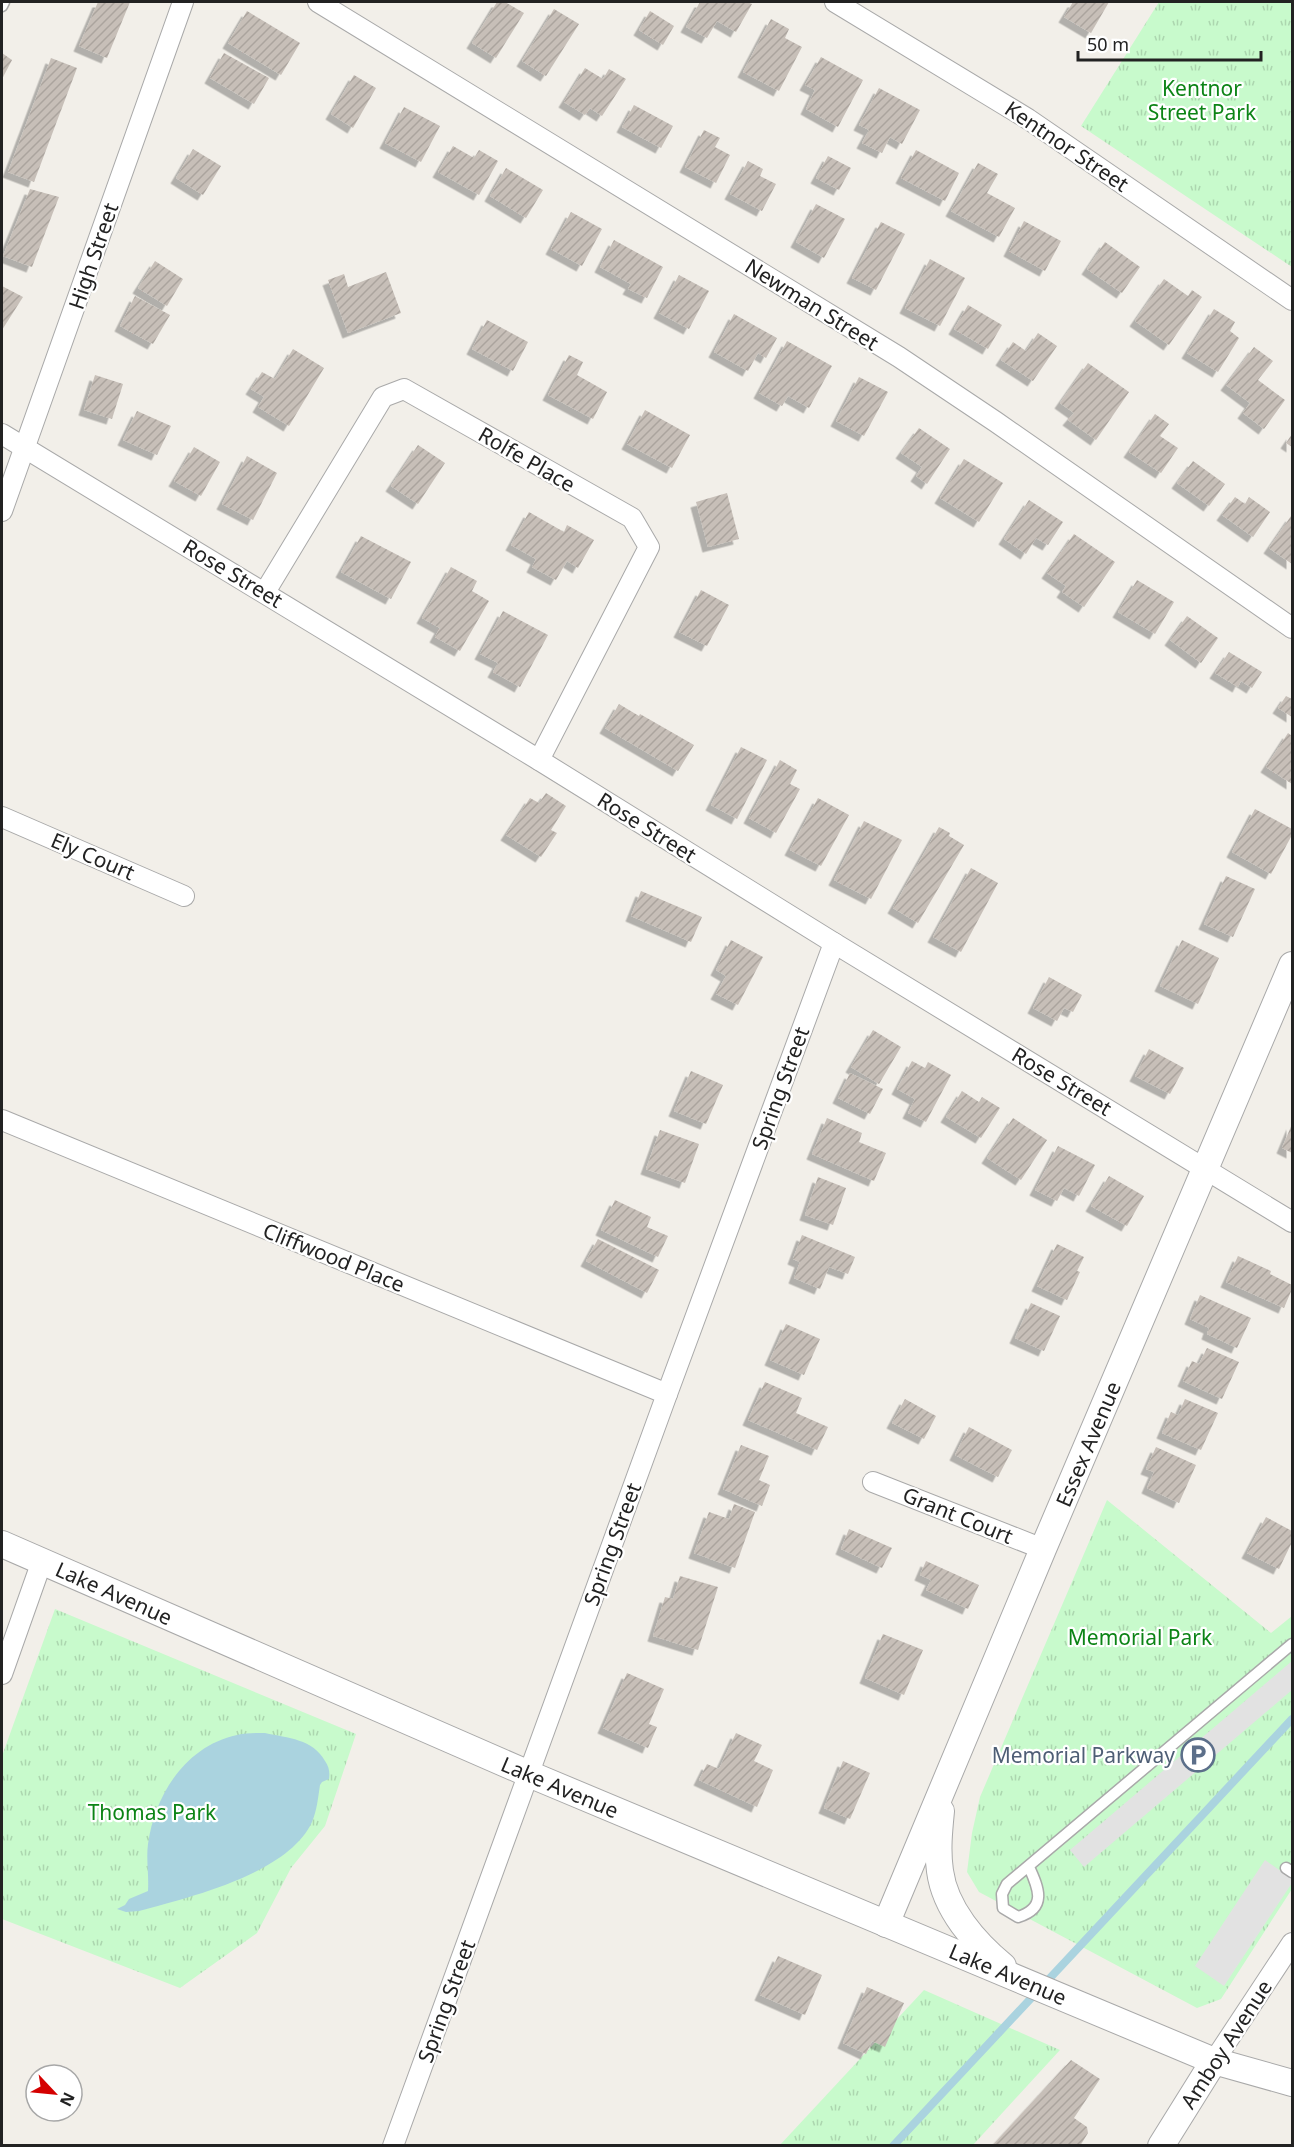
<svg xmlns="http://www.w3.org/2000/svg" width="1294" height="2147" viewBox="0 0 1294 2147" font-family="'Noto Sans',sans-serif">
  <defs>
    <pattern id="park-tufts" width="24" height="20" patternUnits="userSpaceOnUse" patternTransform="scale(1.5)"><rect width="24" height="20" fill="#c8facc"/><path d="M3 7l-1-3M5 7V3M7 7l1-3M15 17l-1-3M17 17v-4M19 17l1-3" fill="none" stroke="#acd6af"/></pattern>
    <pattern id="building-hatch" width="6" height="6" patternUnits="userSpaceOnUse" patternTransform="scale(1.5)"><rect width="6" height="6" fill="#c7bfb8"/><path d="M-1 1l2-2M0 6l6-6M5 7l2-2" fill="none" stroke="#aba49e"/></pattern>
    <filter id="shadow"><feDropShadow dx="-5.5" dy="5.5" stdDeviation="0" flood-color="#0004"/></filter>
  </defs>
  <rect width="100%" height="100%" fill="#f2efe9"/>
  <g fill="url(#park-tufts)">
    <polygon points="1159,2 1292,2 1292,267 1081,126"/>
    <polygon points="1107,1500 1271,1633 1292,1616 1292,1889 1221,1999 1197,2008 979,1892 967,1872 972,1833 980,1797"/>
    <polygon points="55,1609 356,1734 325,1826 291,1868 257,1933 180,1988 2,1919 2,1756"/>
    <polygon points="924,1990 1060,2050 973,2145 779,2146"/>
  </g>
  <g fill="#e2e2e2">
    <polygon points="1292,1661 1292,1690 1084,1867 1070,1850"/>
    <polygon points="1265,1860 1292,1879 1292,1883 1224,1986 1195,1966"/>
  </g>
  <path fill="#aad3df" d="M265,1733C288,1738 313,1739 325,1761C329,1767 330,1772 329,1779L322,1782L320,1785C318,1798 317,1810 312,1822C288,1874 190,1897 139,1911L126,1912L117,1909L125,1905L129,1899L148,1891C149,1875 146,1859 148,1844C155,1794 186,1746 237,1735C246,1733 256,1733 265,1733Z"/>
  <g fill="none" stroke-linecap="round" stroke-linejoin="round">
    <polyline stroke="#aad3df" stroke-width="8" points="893,2146 1292,1719"/>
  </g>
  <g fill="url(#building-hatch)" filter="url(#shadow)">
    <polygon points="98,2 130,2 107,58 79,46"/>
    <polygon points="497,2 505,2 524,13 496,58 472,43"/>
    <polygon points="700,2 747,2 752,4 736,32 717,21 707,38 686,27"/>
    <polygon points="1073,2 1109,2 1091,33 1064,17"/>
    <polygon points="554,9 579,24 546,76 522,61"/>
    <polygon points="247,11 300,43 281,75 228,43"/>
    <polygon points="650,11 674,26 663,45 639,30"/>
    <polygon points="771,19 789,29 785,38 802,47 779,91 743,72"/>
    <polygon points="2,53 12,60 2,79"/>
    <polygon points="224,53 269,78 254,104 210,78"/>
    <polygon points="821,57 863,80 838,127 806,109 815,90 805,85"/>
    <polygon points="51,58 77,68 34,182 8,172"/>
    <polygon points="585,68 603,79 609,69 626,79 602,116 590,108 585,115 564,102"/>
    <polygon points="354,75 376,88 353,128 331,114"/>
    <polygon points="879,88 920,110 902,144 890,137 882,153 862,143 869,130 859,125"/>
    <polygon points="634,105 673,126 661,148 622,127"/>
    <polygon points="404,107 440,126 421,162 385,143"/>
    <polygon points="704,130 720,138 715,147 730,155 716,183 685,167"/>
    <polygon points="453,146 474,158 479,150 498,161 479,195 438,172"/>
    <polygon points="193,149 221,166 203,195 176,178"/>
    <polygon points="916,150 959,173 945,201 901,178"/>
    <polygon points="828,156 851,168 839,190 816,178"/>
    <polygon points="748,161 763,169 760,176 776,184 762,211 730,194"/>
    <polygon points="978,163 998,174 987,193 1015,208 999,237 951,211"/>
    <polygon points="506,168 543,190 526,218 490,196"/>
    <polygon points="30,189 59,197 32,267 3,256"/>
    <polygon points="816,204 845,219 824,258 796,242"/>
    <polygon points="571,212 602,229 582,266 551,249"/>
    <polygon points="1024,221 1061,241 1045,271 1009,251"/>
    <polygon points="881,222 905,234 876,290 852,278"/>
    <polygon points="614,240 663,267 647,298 628,289 631,284 600,267"/>
    <polygon points="1105,242 1140,267 1122,293 1087,269"/>
    <polygon points="930,259 965,278 940,326 905,308"/>
    <polygon points="155,261 183,279 167,306 138,288"/>
    <polygon points="386,272 401,313 348,333 328,280 344,274 348,287"/>
    <polygon points="679,275 709,291 689,329 659,313"/>
    <polygon points="1164,279 1188,296 1192,290 1202,297 1169,345 1135,321"/>
    <polygon points="2,286 23,297 2,330"/>
    <polygon points="135,296 170,315 153,344 120,326"/>
    <polygon points="968,305 1002,325 988,349 954,329"/>
    <polygon points="1214,309 1235,322 1230,331 1239,338 1218,372 1187,353"/>
    <polygon points="734,314 777,338 766,358 758,353 748,371 714,352"/>
    <polygon points="487,320 528,342 513,371 472,349"/>
    <polygon points="1038,333 1057,346 1033,381 1001,360 1013,342 1026,351"/>
    <polygon points="787,341 832,366 809,408 788,396 782,406 759,393"/>
    <polygon points="1254,347 1273,361 1258,380 1285,400 1264,429 1243,413 1250,403 1226,385"/>
    <polygon points="293,349 324,368 289,426 258,407 264,397 251,389 262,372 275,379"/>
    <polygon points="569,355 583,362 577,375 607,392 593,419 548,395"/>
    <polygon points="1088,363 1129,392 1096,440 1068,420 1074,413 1060,403"/>
    <polygon points="95,375 123,384 112,419 84,410"/>
    <polygon points="859,377 888,392 864,436 836,421"/>
    <polygon points="645,410 690,435 672,468 627,444"/>
    <polygon points="137,411 171,426 157,455 123,440"/>
    <polygon points="1155,414 1169,424 1160,436 1178,448 1161,473 1129,452"/>
    <polygon points="919,428 950,449 927,484 916,476 922,467 901,453"/>
    <polygon points="1292,434 1292,447 1286,443"/>
    <polygon points="418,445 445,463 418,504 391,486"/>
    <polygon points="194,447 220,462 201,496 174,481"/>
    <polygon points="247,456 277,473 253,520 222,504"/>
    <polygon points="964,459 1003,483 979,522 940,498"/>
    <polygon points="1193,461 1225,484 1209,506 1177,483"/>
    <polygon points="727,493 739,539 708,547 696,502"/>
    <polygon points="1235,497 1245,504 1249,497 1270,512 1253,537 1222,515"/>
    <polygon points="1029,500 1063,522 1048,545 1036,538 1026,554 1004,539"/>
    <polygon points="529,512 564,532 567,525 594,540 578,568 567,561 556,580 532,567 536,559 511,545"/>
    <polygon points="1291,516 1292,517 1292,564 1269,548"/>
    <polygon points="1074,534 1115,562 1084,607 1062,592 1066,586 1047,573"/>
    <polygon points="361,536 411,562 391,599 341,572"/>
    <polygon points="451,567 477,581 472,591 489,601 460,651 435,637 440,628 422,618"/>
    <polygon points="1137,580 1174,602 1155,634 1118,612"/>
    <polygon points="701,590 729,605 707,646 679,632"/>
    <polygon points="503,611 548,635 520,687 493,672 498,663 480,654"/>
    <polygon points="1187,616 1218,638 1201,663 1170,640"/>
    <polygon points="1229,652 1262,672 1252,688 1241,681 1238,687 1215,673"/>
    <polygon points="1286,696 1292,699 1292,717 1278,708"/>
    <polygon points="619,704 639,716 640,714 694,745 678,771 605,728"/>
    <polygon points="1288,733 1292,736 1292,784 1266,767"/>
    <polygon points="741,747 767,760 737,819 711,805"/>
    <polygon points="780,760 797,770 790,784 800,789 776,833 749,818"/>
    <polygon points="546,793 566,806 551,830 557,833 541,857 506,835 530,798 539,803"/>
    <polygon points="818,798 849,815 821,866 790,850"/>
    <polygon points="1255,809 1292,829 1292,835 1271,874 1232,852"/>
    <polygon points="864,821 902,840 871,899 834,880"/>
    <polygon points="939,827 950,833 949,836 964,845 918,923 893,908"/>
    <polygon points="971,868 998,883 961,952 933,937"/>
    <polygon points="1226,876 1255,889 1233,937 1204,924"/>
    <polygon points="641,891 702,917 691,942 631,916"/>
    <polygon points="731,940 763,957 738,1005 716,994 726,976 716,970"/>
    <polygon points="1182,940 1219,958 1198,1004 1160,986"/>
    <polygon points="1049,977 1082,995 1073,1012 1064,1008 1057,1021 1033,1008"/>
    <polygon points="873,1030 901,1047 879,1084 851,1067"/>
    <polygon points="1149,1049 1184,1068 1170,1094 1135,1076"/>
    <polygon points="912,1061 925,1068 928,1062 951,1075 926,1122 908,1113 915,1099 897,1089"/>
    <polygon points="691,1071 723,1085 706,1124 674,1111"/>
    <polygon points="850,1073 883,1089 870,1114 838,1098"/>
    <polygon points="962,1091 979,1102 982,1097 1000,1108 981,1138 946,1117"/>
    <polygon points="827,1118 862,1133 859,1142 886,1153 874,1181 812,1154"/>
    <polygon points="1013,1118 1047,1140 1021,1180 987,1158"/>
    <polygon points="1292,1124 1292,1153 1282,1148"/>
    <polygon points="660,1130 699,1144 685,1183 646,1169"/>
    <polygon points="1058,1146 1095,1165 1079,1196 1064,1188 1057,1201 1035,1190"/>
    <polygon points="1109,1176 1144,1196 1127,1226 1091,1206"/>
    <polygon points="818,1177 846,1188 833,1225 805,1215"/>
    <polygon points="615,1200 651,1217 647,1227 668,1236 658,1257 601,1230"/>
    <polygon points="802,1235 855,1257 848,1274 829,1267 820,1289 794,1278 800,1262 793,1259"/>
    <polygon points="598,1239 659,1270 647,1293 586,1261"/>
    <polygon points="1057,1244 1084,1257 1077,1271 1080,1272 1067,1300 1037,1286"/>
    <polygon points="1238,1256 1271,1271 1270,1274 1292,1285 1292,1289 1284,1308 1226,1282"/>
    <polygon points="1200,1295 1251,1318 1237,1348 1207,1334 1209,1328 1190,1319"/>
    <polygon points="1031,1303 1060,1316 1044,1351 1015,1338"/>
    <polygon points="786,1324 820,1339 804,1375 770,1360"/>
    <polygon points="1207,1348 1239,1362 1222,1399 1183,1381 1192,1361 1199,1364"/>
    <polygon points="765,1382 802,1398 796,1413 828,1427 817,1450 748,1420"/>
    <polygon points="905,1399 936,1416 924,1439 892,1423"/>
    <polygon points="1185,1399 1218,1413 1201,1450 1162,1433 1171,1412 1178,1415"/>
    <polygon points="969,1427 1012,1450 998,1477 955,1455"/>
    <polygon points="741,1445 769,1456 759,1480 770,1485 762,1506 723,1489"/>
    <polygon points="1156,1447 1196,1465 1179,1503 1147,1488 1154,1472 1146,1469"/>
    <polygon points="734,1504 755,1512 735,1568 694,1553 709,1512 729,1519"/>
    <polygon points="1266,1517 1292,1531 1292,1542 1279,1569 1247,1553"/>
    <polygon points="849,1529 892,1548 882,1568 841,1549"/>
    <polygon points="926,1561 979,1585 968,1609 926,1590 931,1580 920,1575"/>
    <polygon points="680,1576 718,1587 698,1650 653,1636 665,1597 673,1599"/>
    <polygon points="883,1634 923,1650 904,1695 865,1678"/>
    <polygon points="627,1673 664,1689 649,1724 657,1727 648,1748 603,1728"/>
    <polygon points="736,1733 762,1745 754,1761 773,1770 757,1807 699,1780 707,1764 719,1769"/>
    <polygon points="843,1761 870,1773 850,1819 824,1808"/>
    <polygon points="778,1956 822,1975 805,2015 760,1995"/>
    <polygon points="867,1987 904,2003 885,2047 872,2041 866,2054 843,2043"/>
    <polygon points="1071,2060 1100,2079 1074,2118 1087,2127 1088,2133 1080,2146 992,2146"/>
  </g>
  <g fill="none" stroke-linecap="round" stroke-linejoin="round">
    <g stroke="#a9a9a9" stroke-width="13">
      <g id="service">
        <polyline points="2,6 4,2"/>
        <path d="M1029,1867C1039,1889 1047,1908 1018,1917L1003,1908L1002,1894L1007,1884L1292,1644"/>
        <polyline points="1286,1868 1292,1872"/>
      </g>
    </g>
    <g stroke="#a9a9a9" stroke-width="22">
      <g id="minor">
        <polyline points="318,2 899,357 996,422 1292,628"/>
        <polyline points="835,2 1028,119 1292,300"/>
        <polyline points="2,434 539,760 834,943 1292,1222"/>
        <polyline points="2,511 183,2"/>
        <polyline points="265,592 383,397 404,389 632,518 649,547 539,760"/>
        <polyline points="2,817 184,896"/>
        <polyline points="2,1120 667,1394"/>
        <polyline points="873,1482 1043,1549"/>
        <polyline points="2,1674 42,1561"/>
        <polyline points="1214,2061 1292,1943"/>
        <polyline points="393,2146 667,1394 834,943"/>
      </g>
    </g>
    <g stroke="#a9a9a9" stroke-width="28">
      <g id="tertiary">
        <polyline points="2,1544 529,1774 1214,2061 1292,2083"/>
        <path d="M941,1811C939,1831 937,1851 940,1871C945,1909 975,1943 1003,1966"/>
        <polyline points="886,1924 1043,1549 1292,965"/>
        <polyline points="1161,2146 1214,2061"/>
      </g>
    </g>
    <use href="#service" stroke="#fff" stroke-width="10"/>
    <use href="#minor" stroke="#fff" stroke-width="20"/>
    <use href="#tertiary" stroke="#fff" stroke-width="26"/>
  </g>
  <defs>
    <g id="parking-ring" transform="scale(1.725)"><circle r="9.5" fill="#fff" stroke="#5c6f8a" stroke-width="1.5"/><path d="M-3.5-5.5H1a3.5 3.5 0 0 1 0 7H-1V5.5H-3.5ZM-1-3.4V-.6H.8a1.4 1.4 0 0 0 0-2.8Z" fill="#5c6f8a"/></g>
  </defs>
  <g fill-rule="evenodd">
    <use href="#parking-ring" x="1198" y="1755"/>
  </g>
  <g text-anchor="middle" dominant-baseline="central" stroke-width="4.5" stroke-linejoin="round" paint-order="stroke">
    <g font-size="21" fill="#0c8416" stroke="#fff">
      <text x="1202" y="88">Kentnor<tspan x="1202" dy="24">Street Park</tspan></text>
      <text x="1140" y="1637">Memorial Park</text>
      <text x="152" y="1812">Thomas Park</text>
    </g>
    <g font-size="21" fill="#222" stroke="#fff">
      <text transform="translate(1067 146) rotate(34)">Kentnor Street</text>
      <text transform="translate(93 256) rotate(-71)">High Street</text>
      <text transform="translate(812 304) rotate(32)">Newman Street</text>
      <text transform="translate(527 459) rotate(30)">Rolfe Place</text>
      <text transform="translate(233 573) rotate(31)">Rose Street</text>
      <text transform="translate(647 827) rotate(32)">Rose Street</text>
      <text transform="translate(93 856) rotate(23)">Ely Court</text>
      <text transform="translate(1062 1081) rotate(31)">Rose Street</text>
      <text transform="translate(780 1088) rotate(-70)">Spring Street</text>
      <text transform="translate(334 1257) rotate(22)">Cliffwood Place</text>
      <text transform="translate(1088 1444) rotate(-67)">Essex Avenue</text>
      <text transform="translate(958 1515) rotate(22)">Grant Court</text>
      <text transform="translate(612 1544) rotate(-70)">Spring Street</text>
      <text transform="translate(114 1593) rotate(24)">Lake Avenue</text>
      <text transform="translate(560 1787) rotate(23)">Lake Avenue</text>
      <text transform="translate(1008 1974) rotate(23)">Lake Avenue</text>
      <text transform="translate(446 2001) rotate(-70)">Spring Street</text>
      <text transform="translate(1226 2044) rotate(-57)">Amboy Avenue</text>
    </g>
    <g font-size="21" fill="#4e5e75" stroke="#fff" text-anchor="end">
      <text x="1175" y="1755">Memorial Parkway</text>
    </g>
  </g>
  <rect width="1294" height="2147" fill="none" stroke="#222222" stroke-width="6"/>
  <g transform="translate(54 2093) rotate(116)"><circle r="28" fill="#ffffff" stroke="#a7a7a7" stroke-width="1.5"/>
  <path d="M0-4.5L10 22L0 15L-10 22Z" fill="#d40000"/>
  <text y="-9" font-size="16" font-weight="bold" text-anchor="middle" fill="#222222">N</text>
  </g>
  <path d="M1078 51v9h183v-9" fill="none" stroke="#222222" stroke-width="3"/>
  <text x="1087" y="51" font-size="18" fill="#222222" stroke="#ffffff" stroke-width="4.5" paint-order="stroke">50 m</text>
</svg>
